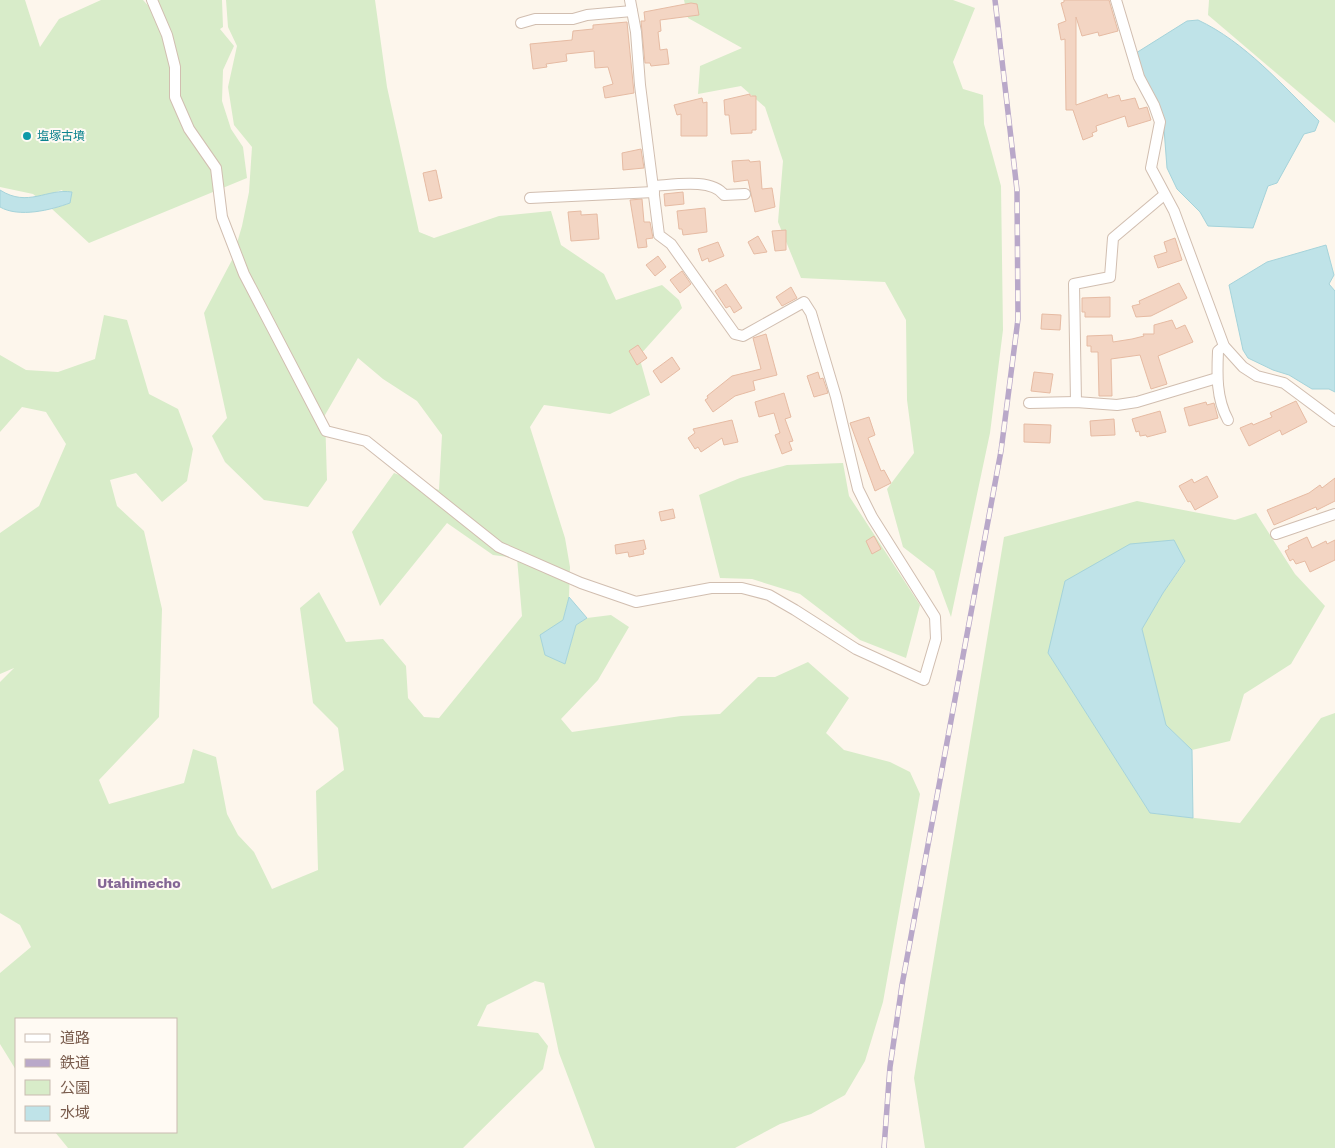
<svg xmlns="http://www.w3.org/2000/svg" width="1335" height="1148" viewBox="0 0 1335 1148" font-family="'Work Sans','Noto Sans JP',sans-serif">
  <rect width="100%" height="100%" fill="#fdf6ec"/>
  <g fill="#d8ecc9">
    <polygon points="0,0 25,0 40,47 59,19 101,0 143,0 163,22 153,0 222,0 223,27 220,29 234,46 223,70 222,101 231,129 243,147 247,178 89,243 52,209 70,203 62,190 38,198 33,194 0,187"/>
    <polygon points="226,0 375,0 387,87 419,232 434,238 499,216 551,211 561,245 604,274 616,300 662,285 679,300 682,308 639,356 650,395 610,414 544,405 530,427 565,538 570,567 569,597 563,620 565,664 576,625 587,618 611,615 629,627 598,680 561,719 572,732 681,716 720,714 758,677 775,677 808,662 849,698 826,733 844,750 890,762 910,772 920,794 883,1002 865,1061 845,1095 811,1114 780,1124 735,1148 595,1148 559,1053 544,983 535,981 487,1005 477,1026 538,1033 548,1046 543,1069 463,1148 68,1148 55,1132 176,1132 176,1019 16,1019 16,1070 0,1044 0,973 31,947 20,925 0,913 0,682 14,668 0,674 0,533 39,506 66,444 46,412 22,407 0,432 0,355 26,370 58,372 95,359 104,315 127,320 149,394 178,409 193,449 187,481 162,502 136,473 110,480 117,506 144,531 162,609 159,717 99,780 109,804 184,783 193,749 216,757 227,814 238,835 254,852 272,889 318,870 316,791 344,770 338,728 313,703 300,608 319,592 346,642 383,639 406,666 408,698 424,717 439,718 522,616 517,558 493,555 447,523 380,606 352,532 394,473 439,490 442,435 417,401 383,379 358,358 325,415 327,480 308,507 264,500 225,462 212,436 227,418 204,313 232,260 242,226 249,192 252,147 234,125 228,87 237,46 228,27"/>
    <polygon points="684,0 953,0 975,8 953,62 963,89 983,95 984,124 1001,186 1003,330 990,433 951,617 934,571 903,547 887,489 914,453 907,400 906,320 885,282 801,278 778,222 783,161 765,107 741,86 698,94 700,66 742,48 688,18"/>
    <polygon points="1209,0 1335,0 1335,123 1208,15"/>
    <polygon points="843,463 849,496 920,605 906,658 860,640 800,594 752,579 720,578 699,495 740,478 787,465"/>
    <polygon points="1137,501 1235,520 1256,513 1295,574 1325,606 1291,664 1244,694 1230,741 1192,750 1166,725 1142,629 1163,593 1185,562 1048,653 1150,813 1240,823 1321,718 1335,713 1335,1148 925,1148 914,1078 1004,537"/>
  </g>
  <g fill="#bfe3e8" stroke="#a5d3da">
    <path d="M1198,20C1245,42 1282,85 1319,121L1315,131L1304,134L1277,183L1268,186L1253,228L1208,226L1200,212L1177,189L1167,168L1163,116L1145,79L1136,53L1187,21Z"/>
    <path d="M0,190C28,208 47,188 72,192L70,203C51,210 19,218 0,207Z"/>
    <polygon points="1326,245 1334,275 1329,284 1335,291 1335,392 1329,389 1312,389 1289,375 1273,370 1248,358 1243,350 1229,285 1267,262"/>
    <polygon points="1174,540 1185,561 1163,593 1142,629 1166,725 1192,750 1193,818 1150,813 1048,653 1065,581 1130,544"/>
    <polygon points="569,597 587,618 576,625 565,664 545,655 540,635 563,620"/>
  </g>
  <g fill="#f3d5c3" stroke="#e6bba3">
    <polygon points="1064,0 1109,0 1118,31 1099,36 1098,32 1082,36 1076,17 1076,105 1107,94 1108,98 1119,95 1121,101 1135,98 1139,109 1147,107 1151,120 1128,127 1125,116 1096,126 1097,131 1092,133 1093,136 1083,140 1073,110 1066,110 1065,39 1061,40 1058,24 1066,21 1061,3 1064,2"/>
    <polygon points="691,3 697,4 699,15 660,20 661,31 658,32 660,50 667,49 669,64 651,66 650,63 645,63 641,21 645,21 644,12"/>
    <polygon points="627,22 634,93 605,98 603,87 613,84 608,67 595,68 594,51 566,54 567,61 546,64 547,67 533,69 530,44 572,40 573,31 593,29 593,25"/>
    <polygon points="750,94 750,96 756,96 756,130 752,130 752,133 731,134 729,115 725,115 724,100"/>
    <polygon points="702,98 703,103 707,102 707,136 681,136 681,114 677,115 674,105"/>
    <polygon points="641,149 644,168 623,170 622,153"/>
    <polygon points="749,160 750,162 760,161 762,189 772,188 775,207 755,212 748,180 734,182 732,161"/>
    <polygon points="436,170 442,198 429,201 423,173"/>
    <polygon points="683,192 684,204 665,206 664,194"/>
    <polygon points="642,199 644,222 650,222 653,238 646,239 647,247 638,248 630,200"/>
    <polygon points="705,208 707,232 683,235 682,229 679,229 677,211"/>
    <polygon points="581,211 581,215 597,214 599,239 571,241 568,212"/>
    <polygon points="786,230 786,250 775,251 772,231"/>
    <polygon points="758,236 767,252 754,254 748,242"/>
    <polygon points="1175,238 1182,260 1158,268 1154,256 1167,252 1164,242"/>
    <polygon points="718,242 724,256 709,262 708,258 702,261 698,249"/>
    <polygon points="658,256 666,267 655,276 646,265"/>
    <polygon points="682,271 691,284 680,293 670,280"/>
    <polygon points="1179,283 1187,298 1151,316 1136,317 1132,306 1140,304 1139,301"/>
    <polygon points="726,284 742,308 734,313 730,306 726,308 715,291"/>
    <polygon points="791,287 797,298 782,306 776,297"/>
    <polygon points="1110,297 1110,317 1085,317 1085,312 1082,312 1082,298"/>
    <polygon points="1042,314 1061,315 1060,330 1041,329"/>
    <polygon points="1172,320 1176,329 1185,325 1193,342 1158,356 1167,384 1151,389 1140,355 1111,359 1112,396 1099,396 1098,352 1091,352 1091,346 1087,346 1087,336 1112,335 1113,342 1132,339 1144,336 1143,334 1154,334 1154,325"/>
    <polygon points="766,334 777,375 753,381 755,390 735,396 713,412 705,400 708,398 707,396 732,376 761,369 753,338"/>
    <polygon points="638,345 647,358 637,365 629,351"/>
    <polygon points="672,357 680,369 661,383 653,371"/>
    <polygon points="818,372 820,379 823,378 828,393 814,397 807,376"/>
    <polygon points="1034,372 1053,374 1050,393 1031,391"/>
    <polygon points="784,393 791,417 785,419 793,441 789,442 792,450 782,454 775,435 780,433 774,413 759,417 755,402"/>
    <polygon points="1296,401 1307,422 1282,435 1280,430 1249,446 1240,428 1252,423 1253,425 1272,417 1270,413"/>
    <polygon points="1206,402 1207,405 1214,403 1218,418 1189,426 1184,408"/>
    <polygon points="1160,411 1166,432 1147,437 1146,435 1140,436 1139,431 1136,432 1132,419"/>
    <polygon points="869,417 875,435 868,438 881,471 884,470 891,483 875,491 850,423"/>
    <polygon points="1114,419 1115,435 1091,436 1090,421"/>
    <polygon points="732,420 738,442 724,445 722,438 701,452 698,447 695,449 688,438 695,433 693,429"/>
    <polygon points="1024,424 1051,425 1050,443 1024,442"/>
    <polygon points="1207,476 1218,497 1195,510 1190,501 1188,502 1179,486 1192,479 1194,483"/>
    <polygon points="1335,478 1335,501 1317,510 1316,507 1274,525 1267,510 1309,493 1320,485 1322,488"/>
    <polygon points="673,509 675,518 661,521 659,512"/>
    <polygon points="874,536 881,549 872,554 866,541"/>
    <polygon points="1307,537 1312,548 1326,541 1327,544 1335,540 1335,560 1310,572 1305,561 1296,564 1293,559 1290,561 1285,551 1289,549 1288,546"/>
    <polygon points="644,540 646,549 643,550 644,554 629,557 628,552 616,554 615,545"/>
  </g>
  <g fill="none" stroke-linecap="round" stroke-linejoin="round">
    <g stroke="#d1beb0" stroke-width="12">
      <g id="minor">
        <polyline points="152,0 167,35 175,67 175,97 189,129 216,168 222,217 244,274 326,431 366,441 499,547 581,583 636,602 711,588 742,588 769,595 795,610 856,649 924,680 936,639 935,617 872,517 858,489 836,397 811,313 804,302 743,336 735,334 671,244 659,235 640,85 636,32 630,0"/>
        <polyline points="1116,0 1139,77 1154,105 1160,122 1151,168 1174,211 1224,346 1243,367 1257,376 1284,383 1335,421"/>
        <polyline points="521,23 535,19 573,19 587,15 632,11"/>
        <path d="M653,186C673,185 712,178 724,195L745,194"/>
        <polyline points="530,198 654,192"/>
        <path d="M1224,346L1218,351C1217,374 1216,398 1228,420"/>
        <polyline points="1076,402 1074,284 1110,277 1113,238 1164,195"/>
        <polyline points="1029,403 1076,402 1117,405 1137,402 1217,378"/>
        <polyline points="1276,534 1335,514"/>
      </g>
    </g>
    <use href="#minor" stroke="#fff" stroke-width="10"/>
    <g stroke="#b9a8c9" stroke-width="5.5">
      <polyline id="rail" points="884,1148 890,1067 902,985 1001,451 1018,319 1017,190 995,0"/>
    </g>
    <use href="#rail" stroke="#fffaf3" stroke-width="4" stroke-dasharray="11" stroke-linecap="butt"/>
  </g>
  <circle fill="#0f9aa8" stroke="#fffaf3" stroke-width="2" cx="27" cy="136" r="5"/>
  <g text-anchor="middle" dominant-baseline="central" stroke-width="4" stroke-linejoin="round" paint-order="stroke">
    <g font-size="12" fill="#0d838f" stroke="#fffaf3" text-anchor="start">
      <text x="37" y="136">塩塚古墳</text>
    </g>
    <g font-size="14" font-weight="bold" fill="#846695" stroke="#fffaf3">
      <text x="139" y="883">Utahimecho</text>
    </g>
  </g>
  <rect x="15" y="1018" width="162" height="115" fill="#fffaf3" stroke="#cabbb1"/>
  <rect x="25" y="1034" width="25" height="8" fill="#ffffff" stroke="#cabbb1"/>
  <text x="60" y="1043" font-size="15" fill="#7a5c4d">道路</text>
  <rect x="25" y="1059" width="25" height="8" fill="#b9a8c9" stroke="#cabbb1"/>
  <text x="60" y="1068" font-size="15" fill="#7a5c4d">鉄道</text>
  <rect x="25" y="1080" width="25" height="15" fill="#d8ecc9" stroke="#cabbb1"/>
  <text x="60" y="1093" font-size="15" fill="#7a5c4d">公園</text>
  <rect x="25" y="1106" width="25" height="15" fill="#bfe3e8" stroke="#cabbb1"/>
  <text x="60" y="1118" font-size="15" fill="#7a5c4d">水域</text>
</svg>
